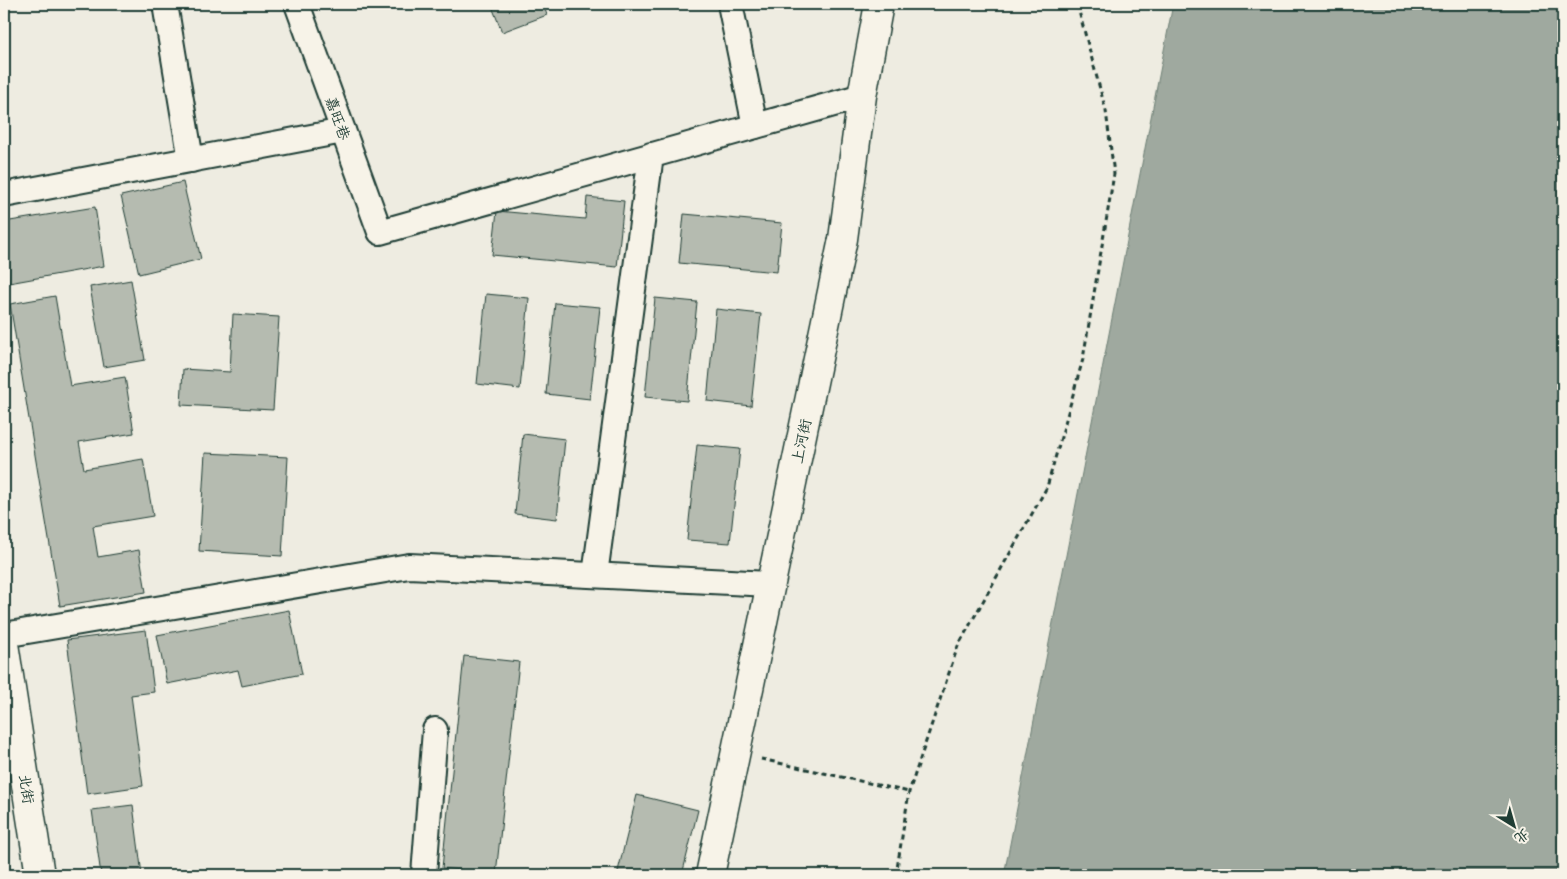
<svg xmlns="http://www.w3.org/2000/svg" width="1567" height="879" viewBox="0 0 1567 879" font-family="'Patrick Hand','LXGW WenKai TC',sans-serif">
  <rect width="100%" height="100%" fill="#eeece1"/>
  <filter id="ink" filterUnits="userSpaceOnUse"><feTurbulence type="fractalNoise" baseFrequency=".02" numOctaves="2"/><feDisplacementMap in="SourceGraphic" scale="10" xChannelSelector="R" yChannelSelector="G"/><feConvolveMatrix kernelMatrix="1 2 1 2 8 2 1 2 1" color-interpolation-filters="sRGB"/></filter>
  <g filter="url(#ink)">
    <polygon fill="#9fa99f" stroke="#6c7e74" points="1173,4 1563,4 1563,875 1004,875"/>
    <g fill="#b5bbb0" stroke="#1f3d34">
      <polygon points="491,4 543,4 547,15 502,32"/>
      <polygon points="183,182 201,259 139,274 121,196"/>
      <polygon points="587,197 624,201 617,267 492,255 497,211 585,219"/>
      <polygon points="95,207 104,266 9,283 4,250 4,222"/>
      <polygon points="684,214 782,223 777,272 679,263"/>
      <polygon points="131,280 145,360 104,367 90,287"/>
      <polygon points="486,294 529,298 520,389 477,384"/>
      <polygon points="55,296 70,386 125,377 134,433 79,442 84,469 143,459 153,516 93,526 98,557 139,550 146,592 60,606 10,304"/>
      <polygon points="655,298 697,302 687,401 645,397"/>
      <polygon points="555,303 600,307 590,399 546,394"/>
      <polygon points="716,309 761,314 751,406 707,401"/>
      <polygon points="233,314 279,317 273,410 181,405 183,369 230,372"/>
      <polygon points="523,434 565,439 557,519 515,514"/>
      <polygon points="697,445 740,449 730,543 687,540"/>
      <polygon points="205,453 288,457 282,556 199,551"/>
      <polygon points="289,610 302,674 242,686 238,670 167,684 157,635"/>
      <polygon points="146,630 154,692 131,695 143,786 87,794 67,640"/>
      <polygon points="464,656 519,662 496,874 442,868"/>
      <polygon points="637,795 698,810 682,875 617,875"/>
      <polygon points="133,805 142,875 101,875 92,810"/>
    </g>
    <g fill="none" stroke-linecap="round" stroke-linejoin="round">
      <g stroke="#1f3d34" stroke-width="28">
        <g id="street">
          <polyline points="165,4 191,160"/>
          <polyline points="297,4 380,232 862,96"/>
          <polyline points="730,4 755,126"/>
          <polyline points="4,195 343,131"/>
          <polyline points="595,575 651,155"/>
          <polyline points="4,635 409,566 771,584"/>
          <polyline points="424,875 435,730"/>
        </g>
      </g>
      <g stroke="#1f3d34" stroke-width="31">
        <g id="secondary">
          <polyline points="4,644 40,875"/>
          <polyline points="710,875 843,239 862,96 879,4"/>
        </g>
      </g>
      <g stroke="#1f3d34" stroke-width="3" stroke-dasharray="5 4" stroke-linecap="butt">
        <polyline points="761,759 909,792"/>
        <polyline points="896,875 909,792 958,646 1047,487 1083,359 1114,174 1106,111 1077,4"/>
      </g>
      <use href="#street" stroke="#f7f3e8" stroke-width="24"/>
      <use href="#secondary" stroke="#f7f3e8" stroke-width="28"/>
    </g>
  </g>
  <g text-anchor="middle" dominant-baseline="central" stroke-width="4" stroke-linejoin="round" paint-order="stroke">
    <g font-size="15" fill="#1f3d34" stroke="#f7f3e8">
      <text transform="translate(338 118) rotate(70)">嘉旺巷</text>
      <text transform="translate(801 441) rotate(-78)">上河街</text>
      <text transform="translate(27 789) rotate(81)">北街</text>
    </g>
  </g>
  <rect width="1567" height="879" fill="none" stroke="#f7f3e8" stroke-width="20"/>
  <rect x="10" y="10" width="1547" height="859" fill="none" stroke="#1f3d34" stroke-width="2" filter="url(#ink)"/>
  <g transform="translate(1514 826) rotate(143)" stroke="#f7f3e8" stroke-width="4" paint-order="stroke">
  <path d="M0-4L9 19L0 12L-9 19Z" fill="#1f3d34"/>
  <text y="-8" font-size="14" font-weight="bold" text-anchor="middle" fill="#1f3d34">北</text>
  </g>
</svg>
